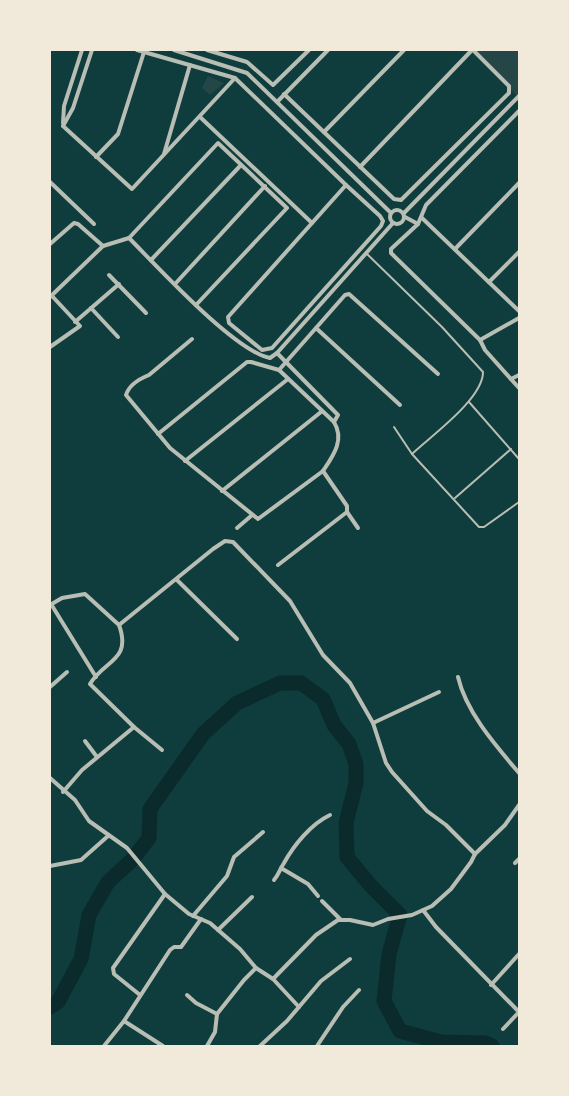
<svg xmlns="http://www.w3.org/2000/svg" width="569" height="1096" viewBox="0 0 569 1096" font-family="'IBM Plex Sans',sans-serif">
  <rect width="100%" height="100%" fill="#0f3d3e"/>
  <g fill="#244646">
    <polygon points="471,50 519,50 519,98"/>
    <polygon points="208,76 224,83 210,95 202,88"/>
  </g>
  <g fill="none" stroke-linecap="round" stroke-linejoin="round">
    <polyline stroke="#0a2a2b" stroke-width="15" points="50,1007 58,1002 81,959 89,915 108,882 132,860 149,838 150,809 203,734 237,703 280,683 301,683 323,699 334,725 349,744 356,764 356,783 346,823 347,857 371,886 400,915 389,954 384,1001 400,1031 441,1042 485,1043 492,1046"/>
    <g stroke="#b8beb3" stroke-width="2">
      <path d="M366,253L442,327L483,372C483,399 431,436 412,454L479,527H484L519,502"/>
      <polyline points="469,402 519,459"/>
      <polyline points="394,427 412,454"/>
      <polyline points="455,498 511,449"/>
    </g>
    <g stroke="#b8beb3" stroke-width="4">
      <polyline points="137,50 235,78 346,185"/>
      <polyline points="174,50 247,73 391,213"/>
      <polyline points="207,50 247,62 273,85 309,50"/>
      <polyline points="284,94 394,199 401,200 509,93 509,86 473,50"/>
      <polyline points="278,101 328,50"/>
      <polyline points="519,111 426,205 418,224 391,249 391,253 480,340 485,350 519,388"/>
      <polyline points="200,117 312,223"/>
      <polyline points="63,123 64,106 82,50"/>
      <polyline points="63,126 132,189 235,78"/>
      <polyline points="63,126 73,108 92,50"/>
      <polyline points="324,132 404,50"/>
      <polyline points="164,154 190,65"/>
      <polyline points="96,157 118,134 144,52"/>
      <polyline points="360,167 472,50"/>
      <polyline points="50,182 94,224"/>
      <polygon points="346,185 380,216 383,221 381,226 272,348 262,350 229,323 228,317"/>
      <circle cx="397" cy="217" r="7"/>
      <polyline points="404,213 519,96"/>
      <polyline points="405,217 418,224"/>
      <polyline points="422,218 519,311"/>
      <path d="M129,238C157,266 234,351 270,358L277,353L393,223"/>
      <polyline points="50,244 74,223 78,224 103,246"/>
      <polyline points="455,249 519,183"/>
      <polyline points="151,260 241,165"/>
      <polyline points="109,275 146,313"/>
      <polyline points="489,282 519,252"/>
      <polyline points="175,284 265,186"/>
      <polyline points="50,297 103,246 129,238 218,143 287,208 196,305"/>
      <polyline points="91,308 118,337"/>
      <polyline points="75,322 119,284"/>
      <polyline points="316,328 400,405"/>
      <path d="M192,339L149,375C139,379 129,385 126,395L170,448L258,519L323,471"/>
      <polyline points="480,340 519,318"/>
      <polyline points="50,347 80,326 52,296"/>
      <polyline points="279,370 345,295 349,294 438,374"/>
      <polyline points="511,379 519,375"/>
      <polyline points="158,434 247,362 251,362 279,370 334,422 338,415 277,353"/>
      <polyline points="185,461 288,379"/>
      <path d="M323,471C333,456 345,440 334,422"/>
      <polyline points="222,491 321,412"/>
      <polyline points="347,512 358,528"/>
      <polyline points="237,528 251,516"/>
      <polyline points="278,565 347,512 347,506 323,471"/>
      <polyline points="177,580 237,639"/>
      <polyline points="51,604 96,677"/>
      <polyline points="50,605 62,598 85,594 119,625 213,549 225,541 233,542 290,601 323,655 350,683 373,723 386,763 392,772 427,811 446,825 475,854"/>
      <path d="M458,677C466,712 496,746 519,773"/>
      <polyline points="50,687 67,672"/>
      <polyline points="373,723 439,692"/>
      <polyline points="134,727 162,750"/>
      <polyline points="85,741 97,757"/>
      <polyline points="50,778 75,800 89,821 127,848 165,894 189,914 210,923 240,949 256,968 273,979 299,1007"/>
      <path d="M63,792L82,770L134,727L90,684C104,660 132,661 119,625"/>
      <polyline points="515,863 519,859"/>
      <polyline points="50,866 81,860 108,836"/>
      <polyline points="281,868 308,884 318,896"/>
      <path d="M274,880C279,874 280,869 284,863C294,845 311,824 330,815"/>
      <polyline points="322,901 341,920"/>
      <polyline points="423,910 436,927 519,1012"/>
      <polyline points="193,916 227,876 234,857 263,832"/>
      <polyline points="218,930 252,897"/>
      <polyline points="273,979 316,935 338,920 350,920 373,925 388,919 412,915 432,906 451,889 471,862 475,854 505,825 519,805"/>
      <polyline points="491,985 519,954"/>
      <polyline points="140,995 114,974 113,968 165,894"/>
      <polyline points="187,995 196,1003 217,1014"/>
      <polyline points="124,1021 163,1046"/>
      <polyline points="503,1029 519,1012"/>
      <polyline points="104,1046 124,1021 170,950 174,947 181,947 201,919"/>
      <polyline points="207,1046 215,1032 217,1014 244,980 256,968"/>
      <polyline points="260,1046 287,1021 321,981 350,959"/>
      <polyline points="317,1046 343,1007 359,990"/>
    </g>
  </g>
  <rect width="569" height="1096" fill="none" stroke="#f1e9da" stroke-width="102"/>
</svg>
